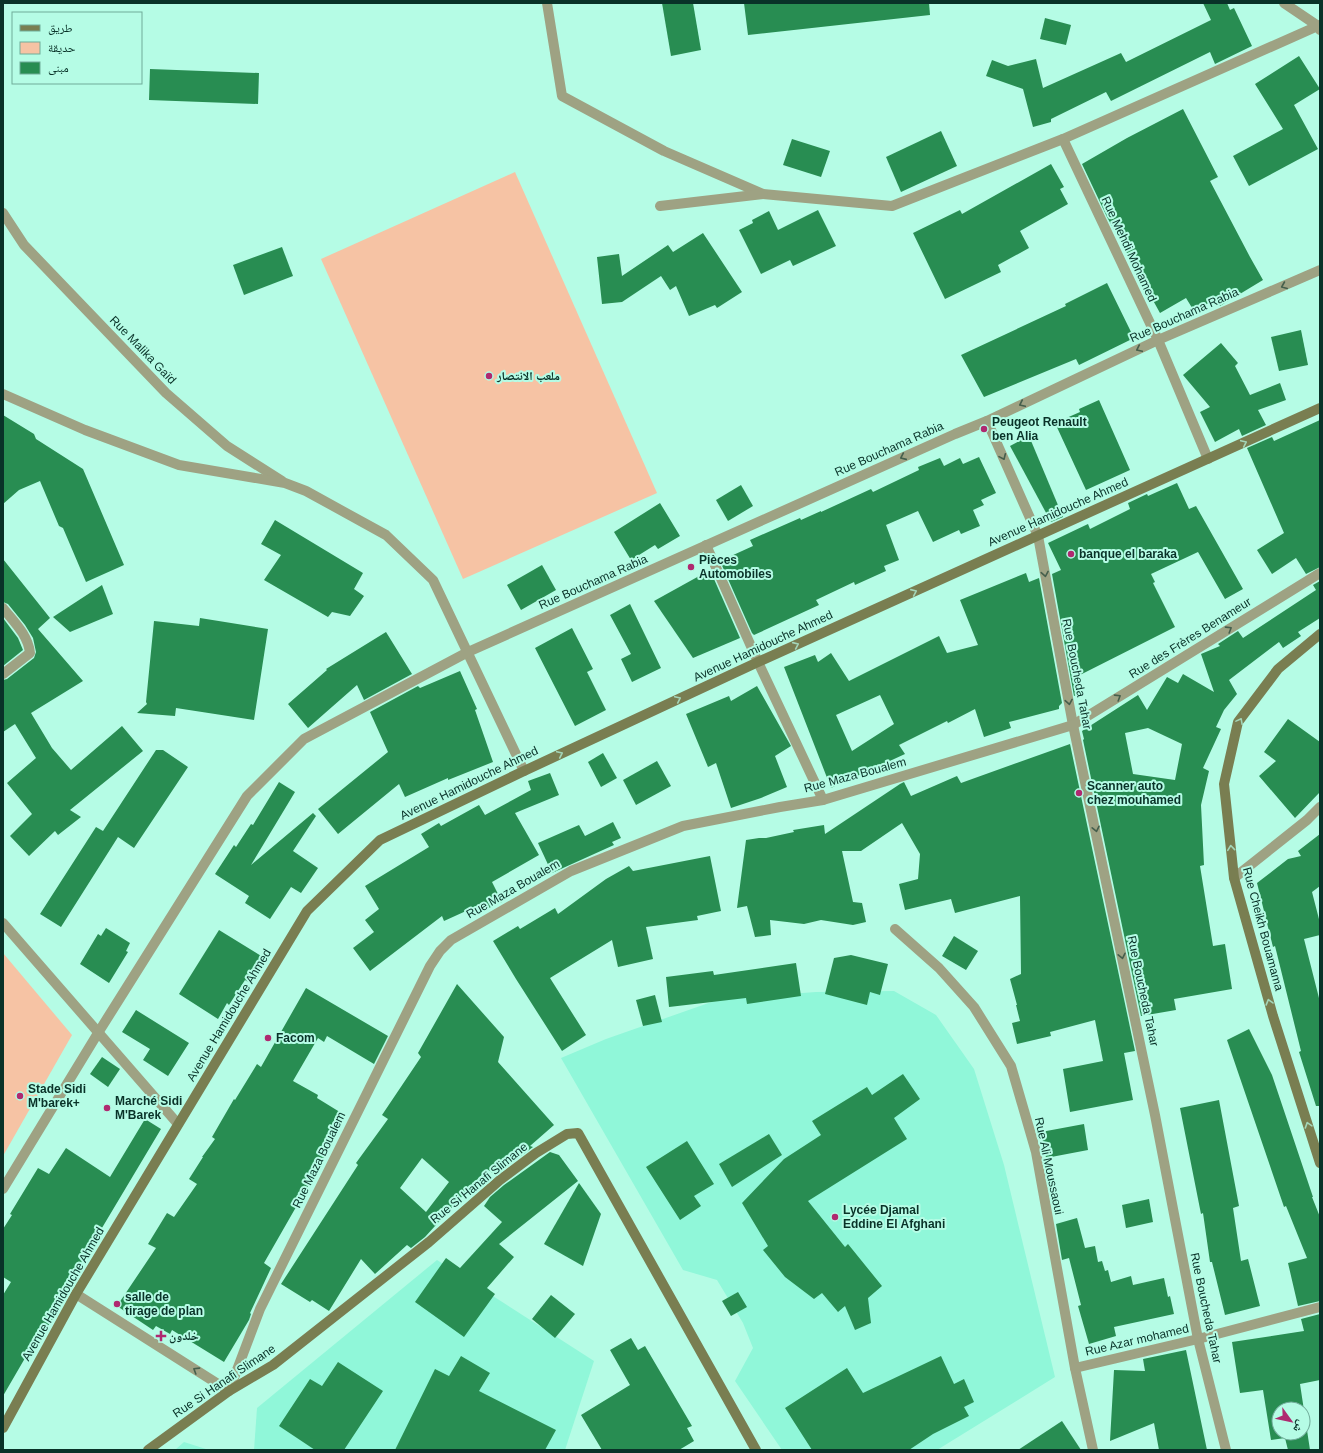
<svg xmlns="http://www.w3.org/2000/svg" width="1323" height="1453" viewBox="0 0 1323 1453" font-family="Arial,'Noto Naskh Arabic',sans-serif">
  <rect width="100%" height="100%" fill="#b5fce5"/>
  <g fill="#90f7d9">
    <polygon points="894,991 936,1015 974,1069 1004,1165 1055,1377 937,1450 782,1450 735,1381 753,1348 743,1323 717,1280 683,1270 561,1058 606,1039 720,999 816,992"/>
    <polygon points="437,1260 594,1361 565,1450 254,1450 257,1408"/>
    <polygon points="184,1442 209,1450 175,1450"/>
  </g>
  <g fill="#f6c3a4">
    <polygon points="515,172 657,493 463,579 321,259"/>
    <polygon points="3,953 72,1035 3,1156"/>
  </g>
  <g fill="#288d52" fill-rule="evenodd">
    <polygon points="662,3 693,3 701,50 671,56"/>
    <polygon points="744,3 929,3 930,15 748,35"/>
    <polygon points="1203,3 1227,3 1230,10 1234,8 1252,46 1215,64 1210,52 1111,101 1106,92 1051,119 1051,122 1033,127 1023,89 986,76 992,60 1008,66 1036,59 1043,88 1121,53 1126,62 1211,20"/>
    <polygon points="1045,18 1071,25 1066,45 1040,39"/>
    <polygon points="1299,56 1320,89 1294,105 1318,149 1249,186 1233,156 1283,129 1255,84"/>
    <polygon points="150,69 259,73 258,104 149,100"/>
    <polygon points="1183,109 1218,177 1210,181 1250,257 1263,280 1220,306 1216,299 1194,311 1186,298 1160,313 1107,217 1082,164 1127,138"/>
    <polygon points="941,131 957,166 901,192 886,157"/>
    <polygon points="792,139 830,151 821,177 783,165"/>
    <polygon points="1051,164 1064,187 1060,189 1068,204 1020,231 1029,248 998,265 1001,272 945,299 913,233 960,210 962,214"/>
    <polygon points="818,210 836,246 793,266 790,260 761,274 739,230 753,223 752,220 769,211 778,230"/>
    <polygon points="703,233 742,292 717,308 715,305 689,316 676,286 670,290 661,276 622,302 602,304 597,257 619,254 622,276 668,245 673,252"/>
    <polygon points="282,247 293,276 244,295 233,265"/>
    <polygon points="1107,283 1134,338 1079,365 1076,359 984,397 961,355 1066,306 1065,304"/>
    <polygon points="1301,330 1308,365 1279,371 1271,337"/>
    <polygon points="1221,343 1238,363 1235,366 1250,395 1280,383 1286,400 1258,410 1266,425 1242,436 1239,429 1215,442 1200,412 1210,407 1183,375"/>
    <polygon points="1099,400 1130,470 1086,490 1055,423 1080,412 1079,409"/>
    <polygon points="3,415 34,434 36,439 83,469 124,565 86,582 63,528 59,526 40,481 19,490 3,504"/>
    <polygon points="1320,420 1320,567 1306,574 1296,558 1272,574 1257,550 1284,533 1247,448 1272,437 1274,441"/>
    <polygon points="1029,436 1063,517 1051,522 1010,446"/>
    <polygon points="979,457 996,493 981,500 984,505 973,510 980,526 961,534 959,530 933,542 918,511 886,525 899,560 884,566 886,571 855,585 854,582 816,600 819,605 754,635 752,633 720,561 753,546 750,540 800,518 801,520 821,511 821,512 871,489 873,492 919,470 918,467 940,458 944,466 960,458 963,464"/>
    <polygon points="1177,483 1189,509 1196,506 1243,589 1225,599 1198,552 1151,574 1155,582 1153,583 1175,627 1074,678 1080,693 1074,696 1052,574 1061,570 1048,543 1088,524 1090,529 1130,509 1128,503 1147,494 1148,496"/>
    <polygon points="741,485 753,506 728,521 716,500"/>
    <polygon points="660,503 680,536 658,549 655,545 631,560 614,532"/>
    <polygon points="275,520 363,573 354,589 364,596 350,616 332,612 328,617 264,580 281,555 261,544"/>
    <polygon points="3,559 50,618 38,629 83,681 31,713 52,748 71,770 122,726 143,751 70,810 81,817 58,835 55,831 29,856 10,836 32,814 7,783 36,758 15,724 3,732 3,680 7,679 34,658 36,652 33,638 25,625 8,604 3,602"/>
    <polygon points="542,565 556,590 521,610 507,585"/>
    <polygon points="710,570 740,638 693,658 654,601"/>
    <path d="M1026,573L1029,582L1039,578L1062,703L1059,706V709L1009,722L1011,728L984,737L975,709L948,723L947,721L899,745L905,754L831,788L784,667L815,655L818,662L831,653L849,681L939,636L947,653L978,645L960,600ZM880,695L894,724L852,751L836,715Z"/>
    <path d="M1320,581V618L1298,632L1301,636L1283,648L1279,642L1229,680L1237,694L1224,710L1216,727L1221,729L1203,768L1209,771L1201,805L1204,865L1200,866L1213,946L1225,944L1232,989L1174,999L1176,1010L1141,1016L1083,740L1084,739L1082,731L1138,695L1147,710L1167,677L1178,683L1183,674L1214,692L1201,654L1220,646L1218,644L1238,631L1243,638L1316,590L1313,585ZM1148,728L1182,744L1175,780L1133,774L1125,733Z"/>
    <polygon points="102,585 113,614 70,632 53,617"/>
    <polygon points="630,604 661,668 632,682 621,659 631,654 610,615"/>
    <polygon points="3,618 18,638 23,650 3,666"/>
    <polygon points="200,618 268,629 254,720 176,708 175,716 137,713 147,704 146,702 154,621 199,626"/>
    <polygon points="572,628 593,669 587,672 606,710 575,726 535,648"/>
    <polygon points="386,632 412,674 364,700 357,685 308,728 288,704 327,670 326,669"/>
    <polygon points="460,671 477,709 475,710 493,762 448,780 448,778 405,797 399,784 338,834 318,809 388,752 370,712 418,686 420,688"/>
    <polygon points="757,686 791,746 775,756 787,787 761,798 731,808 716,763 708,767 686,714 729,696 731,701"/>
    <polygon points="1288,719 1320,742 1320,792 1295,818 1259,776 1276,761 1264,752"/>
    <polygon points="1070,744 1135,1051 1124,1053 1133,1100 1070,1112 1063,1069 1103,1061 1095,1020 1050,1032 1051,1036 1017,1044 1012,1023 1020,1021 1016,1005 1017,1005 1010,979 1021,974 1020,896 955,913 951,899 905,910 899,884 918,879 920,854 902,823 861,851 842,851 853,902 862,903 866,922 853,925 821,920 804,924 770,920 771,935 755,937 747,906 737,908 746,840 759,838 766,838 794,832 793,830 824,825 825,834 900,784 904,782 911,796 957,776 961,783"/>
    <polygon points="156,750 163,750 188,767 134,848 118,837 61,927 40,914 96,827 103,831"/>
    <polygon points="603,753 617,778 601,787 588,762"/>
    <polygon points="657,761 671,786 636,805 623,780"/>
    <polygon points="550,773 559,795 515,813 539,855 492,882 502,902 480,912 477,906 444,921 442,916 370,971 353,948 374,932 365,920 379,909 365,886 429,847 421,834 439,823 441,826 479,805 485,815 531,790 528,781"/>
    <polygon points="279,782 295,792 251,865 313,813 316,816 293,851 318,868 301,893 291,887 270,919 245,903 249,896 215,874 234,845 236,847 251,824 253,825"/>
    <polygon points="613,822 621,838 612,842 614,845 552,873 538,843 579,825 585,836"/>
    <polygon points="1320,834 1320,886 1312,892 1320,923 1320,935 1304,939 1320,1002 1320,1106 1316,1106 1299,1052 1301,1051 1275,946 1273,947 1257,883 1288,859 1301,856 1298,851"/>
    <polygon points="710,856 721,911 697,916 698,920 646,927 653,959 618,967 612,940 550,978 586,1035 562,1051 516,979 493,941 518,926 520,929 555,908 558,914 606,879 629,866 633,871"/>
    <polygon points="106,928 130,943 126,951 128,952 109,983 80,964 98,934 101,936"/>
    <polygon points="219,930 266,959 251,984 245,980 229,1005 227,1003 218,1019 179,994"/>
    <polygon points="954,936 978,951 966,970 942,956"/>
    <polygon points="851,955 888,964 880,995 870,992 867,1005 825,994 834,958"/>
    <polygon points="796,963 801,996 747,1004 746,998 669,1007 666,977 713,971 714,975"/>
    <path d="M457,984L504,1037L498,1062L554,1125L530,1146L533,1147L495,1175L487,1169L425,1237L411,1248L407,1245L375,1274L361,1259L329,1311L312,1300L310,1302L281,1284L358,1165L356,1163L388,1119L382,1115L421,1057L418,1053ZM422,1158L449,1182L426,1212L400,1188Z"/>
    <polygon points="306,988 388,1036 374,1064 327,1036 324,1042 318,1038 293,1081 318,1095 317,1098 343,1114 332,1131 335,1133 335,1139 264,1263 271,1268 250,1313 251,1314 249,1320 224,1362 172,1330 170,1334 156,1326 153,1330 117,1306 156,1248 148,1244 167,1213 174,1217 197,1184 189,1179 203,1157 202,1157 215,1139 212,1137 234,1099 235,1100 257,1064 261,1067"/>
    <polygon points="655,995 662,1022 643,1026 636,1000"/>
    <polygon points="136,1010 189,1043 168,1076 143,1060 150,1049 122,1032"/>
    <polygon points="1249,1029 1272,1075 1313,1197 1312,1197 1320,1217 1320,1301 1298,1306 1288,1263 1307,1258 1286,1206 1284,1207 1227,1040"/>
    <polygon points="102,1057 120,1069 108,1087 90,1074"/>
    <polygon points="903,1074 920,1099 894,1118 907,1139 808,1201 845,1247 848,1244 882,1286 868,1298 871,1323 855,1330 845,1306 838,1312 822,1293 814,1299 785,1277 763,1250 768,1246 742,1203 784,1159 821,1135 812,1121 867,1087 872,1095"/>
    <polygon points="1219,1100 1239,1206 1233,1208 1241,1261 1248,1259 1260,1306 1225,1315 1212,1262 1210,1262 1203,1213 1201,1214 1180,1108"/>
    <polygon points="145,1119 161,1129 53,1310 57,1313 41,1336 39,1334 3,1396 3,1295 11,1282 3,1277 3,1229 12,1215 10,1214 38,1168 49,1174 66,1148 110,1177"/>
    <polygon points="1084,1124 1088,1150 1046,1158 1041,1132"/>
    <polygon points="769,1134 782,1155 732,1187 719,1164"/>
    <polygon points="687,1141 714,1184 694,1196 701,1206 680,1220 646,1167"/>
    <polygon points="550,1152 559,1155 578,1181 499,1244 514,1257 487,1288 495,1294 464,1337 415,1302 446,1258 460,1268 502,1222 484,1206 490,1197 504,1185"/>
    <polygon points="579,1183 601,1214 583,1266 544,1244"/>
    <polygon points="1149,1199 1153,1222 1126,1228 1122,1205"/>
    <polygon points="1077,1218 1085,1248 1095,1246 1098,1262 1102,1261 1105,1271 1108,1270 1111,1282 1131,1276 1133,1285 1164,1278 1168,1297 1170,1296 1174,1314 1114,1327 1116,1336 1089,1344 1078,1306 1081,1305 1069,1258 1062,1260 1056,1224"/>
    <polygon points="738,1292 747,1307 731,1316 722,1301"/>
    <polygon points="551,1295 575,1314 555,1338 532,1319"/>
    <path d="M1320,1314V1380L1300,1384L1310,1450H1288L1285,1438L1271,1440L1263,1390L1240,1393L1232,1342L1304,1331L1301,1319ZM1279,1409H1303V1433H1279Z"/>
    <polygon points="631,1338 638,1350 645,1346 692,1426 687,1428 694,1441 679,1450 602,1450 581,1415 630,1385 610,1350"/>
    <polygon points="1186,1350 1207,1450 1159,1450 1154,1423 1110,1441 1114,1370 1145,1371 1143,1359"/>
    <polygon points="461,1356 490,1373 479,1391 556,1430 545,1450 395,1450 435,1369 449,1376"/>
    <polygon points="941,1356 954,1384 964,1379 974,1402 964,1407 969,1416 933,1434 909,1450 812,1450 785,1408 847,1368 863,1393"/>
    <polygon points="338,1362 383,1391 344,1450 315,1450 279,1426 310,1379 322,1386"/>
    <polygon points="1062,1421 1081,1450 1018,1450"/>
  </g>
  <g fill="none" stroke-linecap="round" stroke-linejoin="round">
    <g stroke="#9ea283" stroke-width="10">
      <polyline points="547,3 562,96 664,151 763,194 892,206 1063,139 1320,25"/>
      <polyline points="1284,3 1318,26 1320,30"/>
      <polyline points="1063,139 1158,340 1208,459"/>
      <polyline points="660,206 763,194"/>
      <polyline points="3,213 24,245 166,393 227,446 282,481"/>
      <polyline points="3,394 85,430 179,465 285,483 306,491 386,535 433,580 524,771"/>
      <polyline points="987,421 1038,536 1073,725 1155,1115 1198,1339 1226,1450"/>
      <polyline points="706,545 758,662 823,800"/>
      <path d="M3,608C14,622 28,635 30,653L3,674"/>
      <polyline points="1234,878 1307,820 1320,807"/>
      <polyline points="3,923 178,1124"/>
      <polyline points="895,929 939,968 974,1007 1011,1066 1036,1152 1075,1368 1093,1450"/>
      <polyline points="3,1189 98,1033 247,796 304,739 468,652 955,434 987,421 1158,340 1320,270"/>
      <polyline points="76,1294 229,1391 260,1309 430,966 440,951 451,940 571,871 683,826 780,807 823,800 1073,725 1320,573"/>
      <polyline points="1075,1368 1198,1339 1320,1307"/>
    </g>
    <g stroke="#797e51" stroke-width="10">
      <polyline points="1320,634 1278,669 1238,722 1224,784 1234,878 1273,1016 1320,1163"/>
      <polyline points="3,1428 76,1294 307,911 380,840 524,771 758,662 1320,408"/>
      <polyline points="148,1450 229,1391 273,1365 429,1242 500,1180 536,1153 567,1134 578,1133 756,1450"/>
    </g>
  </g>
  <defs><path id="oneway-chevron" d="M-2-3.5L2.5 0L-2 3.5" fill="none" stroke-width="1.6" stroke-linecap="round" stroke-linejoin="round"/></defs>
  <g stroke="#455f4c">
    <use href="#oneway-chevron" transform="translate(1284 286) rotate(157)"/>
    <use href="#oneway-chevron" transform="translate(1139 349) rotate(155)"/>
    <use href="#oneway-chevron" transform="translate(1022 404) rotate(155)"/>
    <use href="#oneway-chevron" transform="translate(903 457) rotate(156)"/>
    <use href="#oneway-chevron" transform="translate(1003 457) rotate(66)"/>
    <use href="#oneway-chevron" transform="translate(1045 574) rotate(80)"/>
    <use href="#oneway-chevron" transform="translate(1229 629) rotate(-32)"/>
    <use href="#oneway-chevron" transform="translate(1118 697) rotate(-32)"/>
    <use href="#oneway-chevron" transform="translate(1069 702) rotate(80)"/>
    <use href="#oneway-chevron" transform="translate(1096 829) rotate(78)"/>
    <use href="#oneway-chevron" transform="translate(1122 956) rotate(78)"/>
    <use href="#oneway-chevron" transform="translate(196 1370) rotate(-148)"/>
  </g>
  <g stroke="#a3d6b9">
    <use href="#oneway-chevron" transform="translate(1244 443) rotate(-25)"/>
    <use href="#oneway-chevron" transform="translate(914 592) rotate(-24)"/>
    <use href="#oneway-chevron" transform="translate(796 645) rotate(-24)"/>
    <use href="#oneway-chevron" transform="translate(678 699) rotate(-25)"/>
    <use href="#oneway-chevron" transform="translate(1240 721) rotate(-62)"/>
    <use href="#oneway-chevron" transform="translate(560 754) rotate(-25)"/>
    <use href="#oneway-chevron" transform="translate(1231 848) rotate(-96)"/>
    <use href="#oneway-chevron" transform="translate(1269 1002) rotate(-106)"/>
    <use href="#oneway-chevron" transform="translate(1308 1125) rotate(-108)"/>
  </g>
  <g fill="#af2970" stroke="#b5fce5" stroke-width="1.5">
    <circle cx="489" cy="376" r="4"/>
    <circle cx="984" cy="429" r="4"/>
    <circle cx="1071" cy="554" r="4"/>
    <circle cx="691" cy="567" r="4"/>
    <circle cx="1079" cy="793" r="4"/>
    <circle cx="268" cy="1038" r="4"/>
    <circle cx="20" cy="1096" r="4"/>
    <circle cx="107" cy="1108" r="4"/>
    <circle cx="835" cy="1217" r="4"/>
    <circle cx="117" cy="1304" r="4"/>
    <path d="M159 1330h4v4h4v4h-4v4h-4v-4h-4v-4h4z"/>
  </g>
  <g text-anchor="middle" dominant-baseline="central" stroke-width="4" stroke-linejoin="round" paint-order="stroke">
    <g font-size="12" fill="#093228" stroke="#b5fce5">
      <text transform="translate(1129 249) rotate(65)">Rue Mehdi Mohamed</text>
      <text transform="translate(1184 315) rotate(-24)">Rue Bouchama Rabia</text>
      <text transform="translate(143 350) rotate(46)">Rue Malika Gaïd</text>
      <text transform="translate(889 449) rotate(-24)">Rue Bouchama Rabia</text>
      <text transform="translate(1058 512) rotate(-24)">Avenue Hamidouche Ahmed</text>
      <text transform="translate(593 582) rotate(-24)">Rue Bouchama Rabia</text>
      <text transform="translate(1190 638) rotate(-32)">Rue des Frères Benameur</text>
      <text transform="translate(763 646) rotate(-25)">Avenue Hamidouche Ahmed</text>
      <text transform="translate(1077 674) rotate(79)">Rue Boucheda Tahar</text>
      <text transform="translate(855 775) rotate(-15)">Rue Maza Boualem</text>
      <text transform="translate(469 783) rotate(-26)">Avenue Hamidouche Ahmed</text>
      <text transform="translate(513 889) rotate(-30)">Rue Maza Boualem</text>
      <text transform="translate(1263 929) rotate(75)">Rue Cheikh Bouamama</text>
      <text transform="translate(1143 991) rotate(78)">Rue Boucheda Tahar</text>
      <text transform="translate(229 1015) rotate(-59)">Avenue Hamidouche Ahmed</text>
      <text transform="translate(319 1160) rotate(-64)">Rue Maza Boualem</text>
      <text transform="translate(1049 1166) rotate(78)">Rue Ali Moussaoui</text>
      <text transform="translate(479 1183) rotate(-39)">Rue Si Hanafi Slimane</text>
      <text transform="translate(63 1294) rotate(-60)">Avenue Hamidouche Ahmed</text>
      <text transform="translate(1206 1308) rotate(78)">Rue Boucheda Tahar</text>
      <text transform="translate(1137 1340) rotate(-13)">Rue Azar mohamed</text>
      <text transform="translate(224 1381) rotate(-34)">Rue Si Hanafi Slimane</text>
    </g>
    <g font-size="12" font-weight="bold" fill="#093228" stroke="#b5fce5" text-anchor="start">
      <text x="497" y="376">ملعب الانتصار</text>
      <text x="992" y="422">Peugeot Renault<tspan x="992" dy="14">ben Alia</tspan></text>
      <text x="1079" y="554">banque el baraka</text>
      <text x="699" y="560">Pièces<tspan x="699" dy="14">Automobiles</tspan></text>
      <text x="1087" y="786">Scanner auto<tspan x="1087" dy="14">chez mouhamed</tspan></text>
      <text x="276" y="1038">Facom</text>
      <text x="28" y="1089">Stade Sidi<tspan x="28" dy="14">M'barek+</tspan></text>
      <text x="115" y="1101">Marché Sidi<tspan x="115" dy="14">M'Barek</tspan></text>
      <text x="843" y="1210">Lycée Djamal<tspan x="843" dy="14">Eddine El Afghani</tspan></text>
      <text x="125" y="1297">salle de<tspan x="125" dy="14">tirage de plan</tspan></text>
      <text x="169" y="1336">خلدون</text>
    </g>
  </g>
  <rect width="1323" height="1453" fill="none" stroke="#093228" stroke-width="8"/>
  <rect x="12" y="12" width="130" height="72" fill="#b5fce5" stroke="#70ab99"/>
  <rect x="20" y="25" width="20" height="6" fill="#797e51" stroke="#70ab99"/>
  <text x="48" y="32" font-size="12" fill="#093228">طريق</text>
  <rect x="20" y="42" width="20" height="12" fill="#f6c3a4" stroke="#70ab99"/>
  <text x="48" y="52" font-size="12" fill="#093228">حديقة</text>
  <rect x="20" y="62" width="20" height="12" fill="#288d52" stroke="#70ab99"/>
  <text x="48" y="72" font-size="12" fill="#093228">مبنى</text>
  <g transform="translate(1291 1421) rotate(123)"><circle r="19" fill="#b5fce5" stroke="#70ab99"/>
  <path d="M0-3L7 15L0 10L-7 15Z" fill="#af2970"/>
  <text y="-6" font-size="11" font-weight="bold" text-anchor="middle" fill="#093228">ش</text>
  </g>
</svg>
